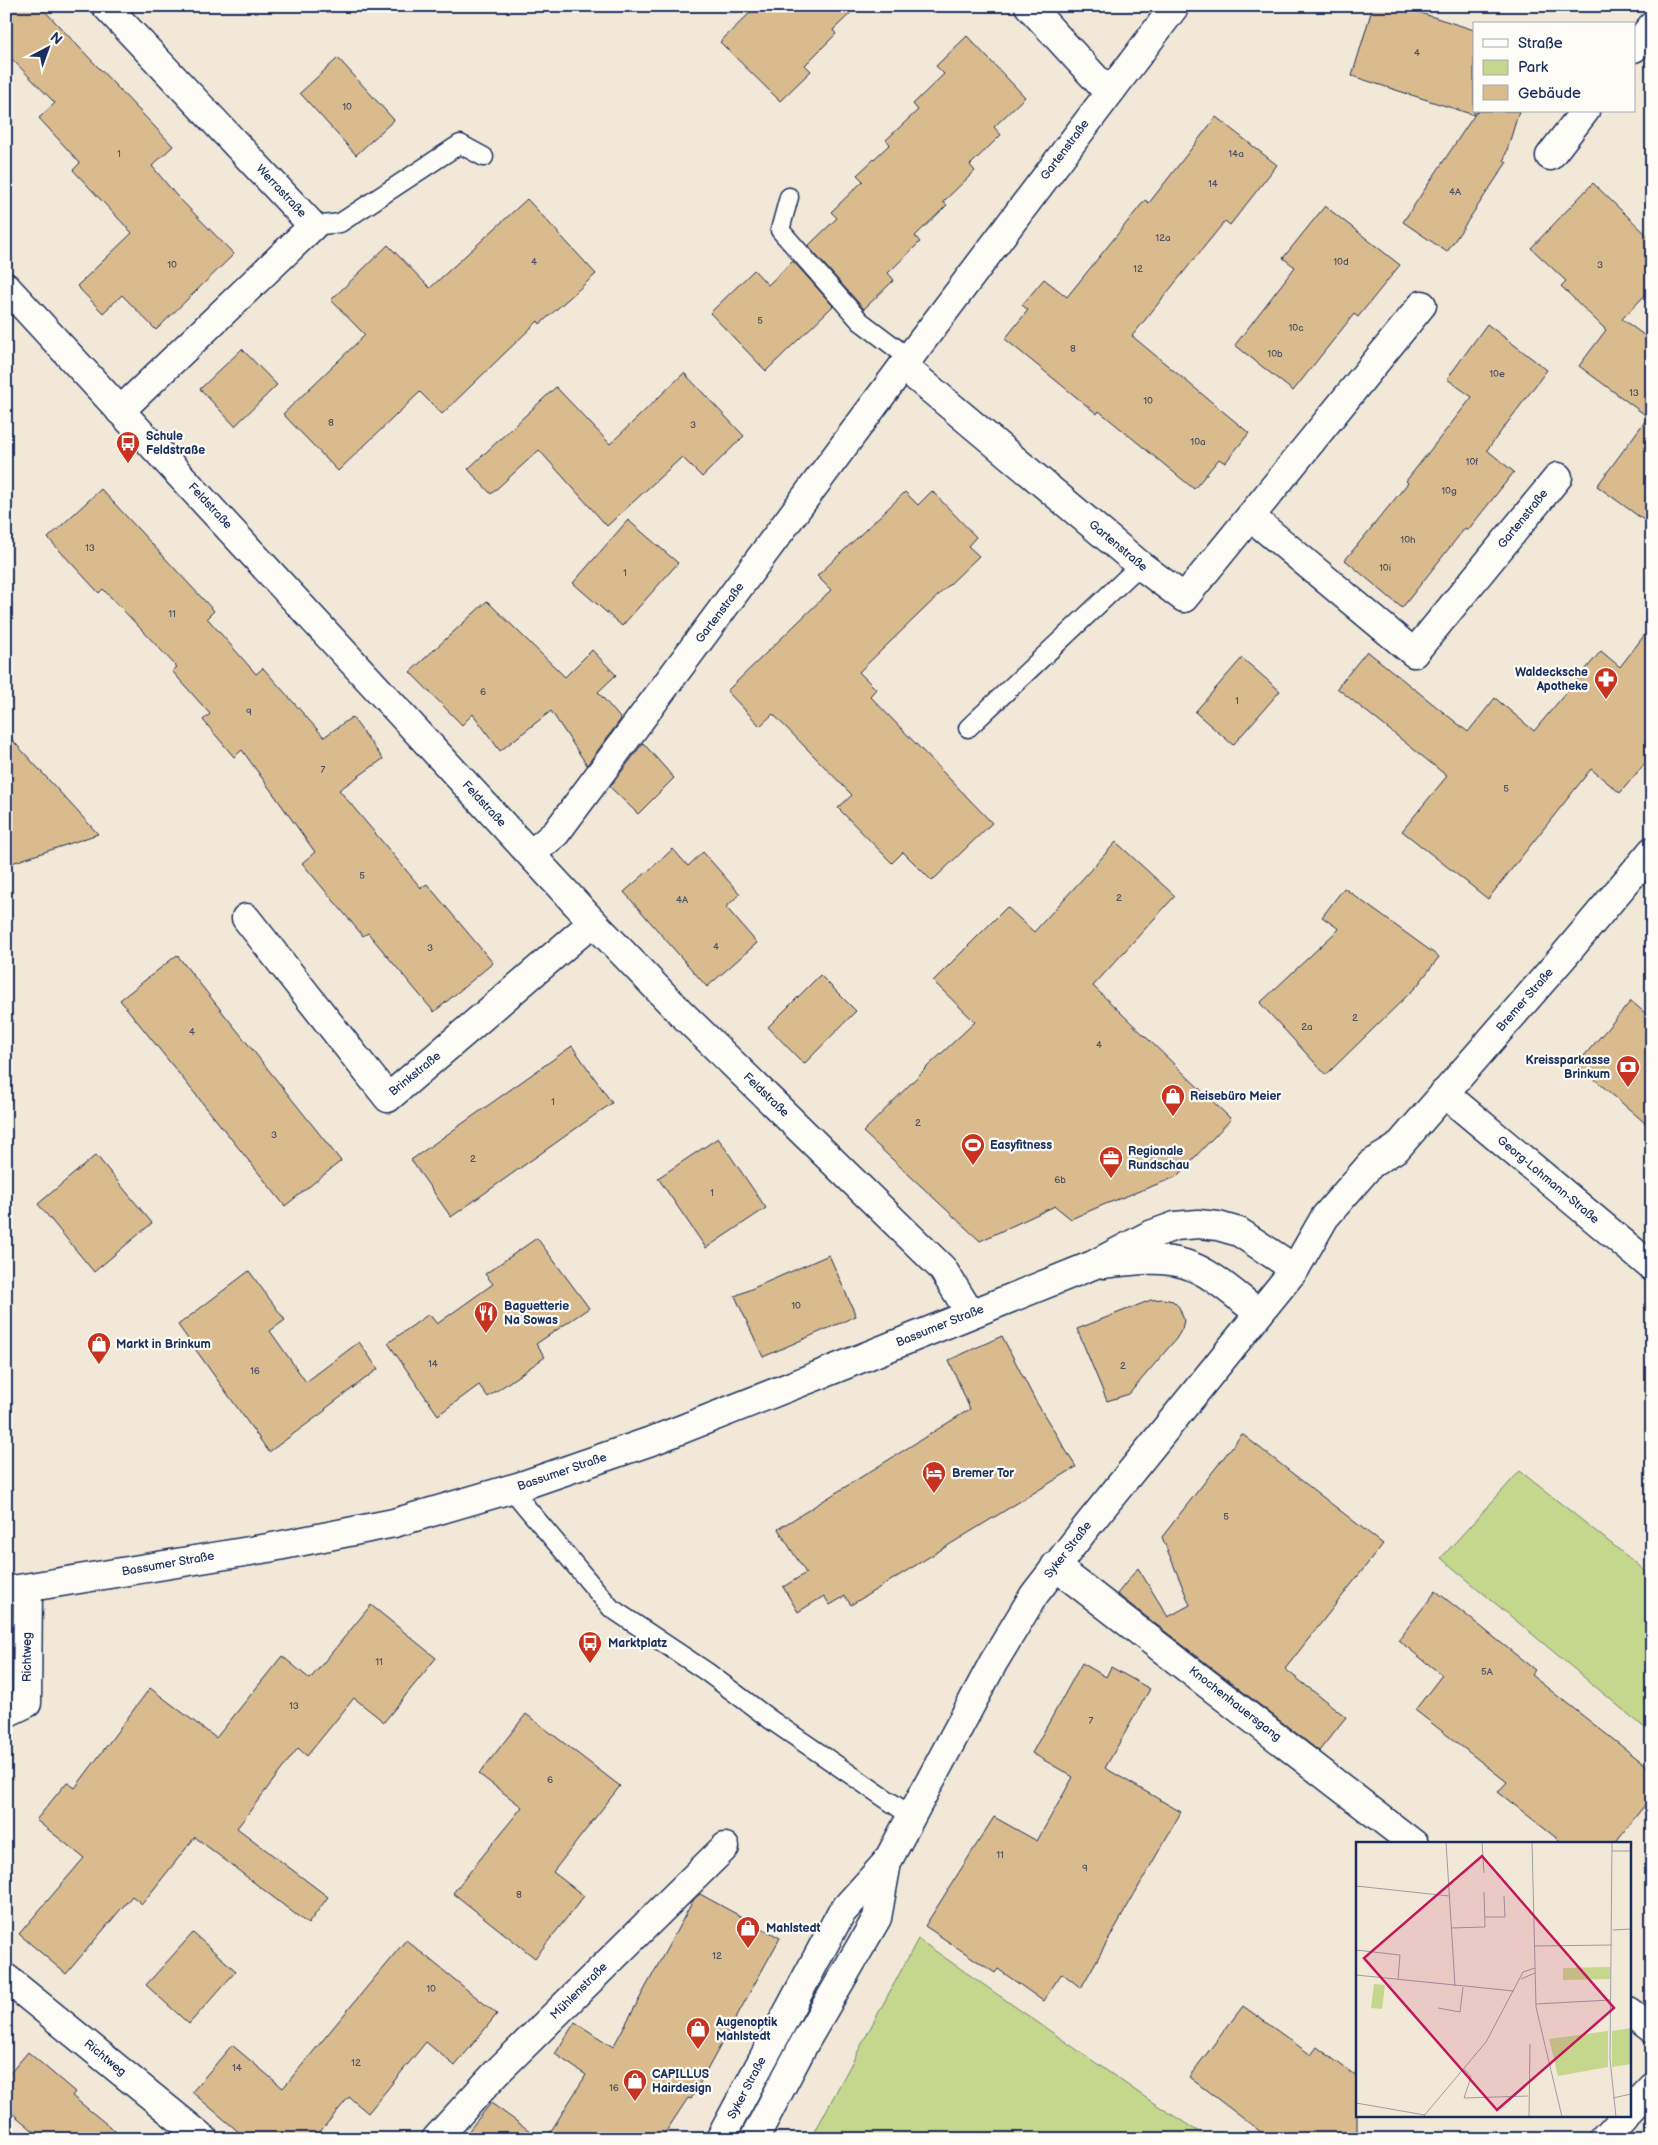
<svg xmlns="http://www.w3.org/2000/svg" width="1658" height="2145" viewBox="0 0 1658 2145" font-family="'Balsamiq Sans',sans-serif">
  <rect width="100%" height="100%" fill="#f2e8d7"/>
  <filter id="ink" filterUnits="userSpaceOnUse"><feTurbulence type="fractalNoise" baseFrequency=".02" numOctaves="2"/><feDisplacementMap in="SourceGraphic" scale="10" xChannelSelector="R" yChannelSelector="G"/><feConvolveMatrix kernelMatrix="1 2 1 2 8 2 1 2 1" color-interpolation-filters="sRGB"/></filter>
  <g filter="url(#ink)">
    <g fill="#c5d78c" stroke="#708375">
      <polygon points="1520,1471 1652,1576 1652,1734 1441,1558"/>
      <polygon points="918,1939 1149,2100 1210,2139 811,2139"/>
    </g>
    <g fill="#dabb8d" stroke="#1b2f5e">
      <polygon points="18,6 40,6 173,146 152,166 175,194 234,254 156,330 122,295 103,313 77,286 132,233 73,170 80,163 39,118 55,103 6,53 6,17"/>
      <polygon points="757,6 858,6 833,30 836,34 805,65 811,71 780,101 720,42"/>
      <polygon points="1373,6 1399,6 1474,30 1474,115 1352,76"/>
      <polygon points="967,36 1025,97 994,127 1001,135 970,165 975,171 943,202 947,205 915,236 920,242 888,273 894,280 864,309 808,246 837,218 831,212 863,181 857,175 890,144 886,140 918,110 913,104 944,74 936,66"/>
      <polygon points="338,58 394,120 356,155 300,93"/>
      <polygon points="1477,111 1519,111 1504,160 1507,162 1447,252 1403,222"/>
      <polygon points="1216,117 1277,165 1230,225 1225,221 1132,336 1249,433 1225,463 1219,459 1194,489 1099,411 1097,414 1005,339 1028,310 1022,305 1044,279 1067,297 1145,200 1149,203"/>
      <polygon points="1593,183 1652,240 1652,288 1622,319 1652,341 1652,526 1597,486 1648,417 1579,366 1606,330 1561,286 1566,281 1531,248"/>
      <polygon points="527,199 596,274 540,324 538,321 442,414 420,392 338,471 283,414 365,335 331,300 388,245 430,288"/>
      <polygon points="1325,206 1400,265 1358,317 1354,314 1293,391 1235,345 1295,267 1283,258"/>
      <polygon points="793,261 833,306 766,371 710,313 754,270 768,285"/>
      <polygon points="1487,324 1547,370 1487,450 1514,472 1468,530 1465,528 1402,608 1345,560 1408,483 1406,481 1472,397 1447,379"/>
      <polygon points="242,349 277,385 235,426 200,389"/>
      <polygon points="684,373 744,436 702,477 682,457 607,526 539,450 491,494 468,469 556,387 610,444"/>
      <polygon points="101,489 214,611 207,618 256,674 263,668 324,737 352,717 383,759 339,790 421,888 427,884 493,963 434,1012 368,933 363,936 302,863 315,852 242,750 234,757 203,720 210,714 172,671 177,667 103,589 99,593 48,538"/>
      <polygon points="932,491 976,537 968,546 979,556 859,672 876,689 870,696 992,823 932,881 903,852 892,863 838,808 852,795 773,714 760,726 727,691 831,590 817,576 905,492 918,505"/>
      <polygon points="628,520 678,563 622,626 573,583"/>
      <polygon points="487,601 565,677 592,650 616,675 598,692 621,719 587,765 551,711 500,751 473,714 462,725 410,672"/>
      <polygon points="1652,625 1652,755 1620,793 1591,769 1488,899 1402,831 1447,776 1337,688 1367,651 1468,732 1495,698 1534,731 1601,651 1620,667"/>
      <polygon points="1242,658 1280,691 1233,745 1195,712"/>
      <polygon points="6,733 98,834 6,865"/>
      <polygon points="643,743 674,778 638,814 610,787"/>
      <polygon points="1116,842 1175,896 1093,986 1231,1119 1176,1177 1103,1205 1071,1219 1055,1206 980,1241 863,1132 926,1068 975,1022 933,981 1007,907 1034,932"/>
      <polygon points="673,849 688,866 703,852 740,894 726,907 757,943 707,987 624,892"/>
      <polygon points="1344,888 1439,957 1417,986 1326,1075 1260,1003 1339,929 1322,917"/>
      <polygon points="177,955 341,1161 285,1206 120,1000"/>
      <polygon points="820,975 856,1011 804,1064 768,1027"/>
      <polygon points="1631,1001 1652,1019 1652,1129 1577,1064"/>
      <polygon points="572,1046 612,1103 451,1217 411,1160"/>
      <polygon points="718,1138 766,1208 706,1248 658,1178"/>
      <polygon points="96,1155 152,1223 94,1272 38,1204"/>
      <polygon points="537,1238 589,1308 536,1344 545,1357 488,1397 479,1385 438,1415 388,1343 429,1314 437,1324 493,1284 485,1274"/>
      <polygon points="829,1255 856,1316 763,1357 735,1296"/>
      <polygon points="249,1271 285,1320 270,1331 306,1382 359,1342 378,1369 325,1409 326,1410 269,1452 178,1325"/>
      <polygon points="1163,1299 1173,1301 1179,1307 1184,1320 1182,1329 1176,1339 1129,1394 1107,1401 1077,1329 1151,1300"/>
      <polygon points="1002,1336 1035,1400 1076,1467 851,1605 845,1596 830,1605 824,1596 798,1612 783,1587 806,1573 778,1529 970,1409 949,1360"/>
      <polygon points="1242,1434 1383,1544 1285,1669 1346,1717 1319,1751 1117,1594 1138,1568 1168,1617 1190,1605 1162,1537"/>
      <polygon points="1436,1591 1535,1670 1531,1675 1652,1770 1652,1796 1614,1844 1564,1844 1498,1792 1507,1782 1415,1710 1442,1675 1398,1640"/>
      <polygon points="371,1605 436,1658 384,1722 354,1698 307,1756 298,1748 237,1828 328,1897 308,1924 195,1837 142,1904 132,1896 66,1974 19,1934 84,1858 36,1820 67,1782 75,1788 150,1688 216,1738 282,1656 310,1679"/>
      <polygon points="1082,1663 1106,1677 1111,1667 1150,1689 1105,1768 1181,1812 1081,1988 1062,1973 1043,2001 998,1969 995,1973 925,1926 994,1817 1037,1841 1073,1777 1032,1753"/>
      <polygon points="526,1714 620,1786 553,1872 584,1896 535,1958 453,1893 522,1807 479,1774"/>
      <polygon points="700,1894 780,1938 691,2099 688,2098 661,2139 546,2139 586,2075 555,2054 575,2022 613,2047 694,1899"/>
      <polygon points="193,1933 236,1971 189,2024 146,1985"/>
      <polygon points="406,1940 497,2014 455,2066 426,2042 368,2113 349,2097 314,2139 247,2139 192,2092 232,2045 283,2088"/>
      <polygon points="1243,2006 1311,2055 1317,2047 1357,2077 1357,2139 1270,2139 1189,2077"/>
      <polygon points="28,2052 75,2092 72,2096 125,2139 43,2139 6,2108 6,2078"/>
      <polygon points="491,2103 541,2139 462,2139"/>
    </g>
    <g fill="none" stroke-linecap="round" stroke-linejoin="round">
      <g stroke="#1b2f5e" stroke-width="21">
        <g id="service">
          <polyline points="789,197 780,230 860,321 909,358"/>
          <polyline points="313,226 340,223 460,144 484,157"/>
          <polyline points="968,728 1140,565"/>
          <polyline points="511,1489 611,1608 707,1672 771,1720 911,1816"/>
        </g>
      </g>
      <g stroke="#1b2f5e" stroke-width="31">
        <g id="minor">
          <polyline points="106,6 313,226 120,411"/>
          <polyline points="1029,6 1108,92"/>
          <polyline points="1634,48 1652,26"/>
          <polyline points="1550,156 1585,111"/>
          <polyline points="6,287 593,922 680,1012 942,1268 970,1313"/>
          <polyline points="903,366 1140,565 1184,598 1422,305"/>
          <polyline points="1251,517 1414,653 1558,477"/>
          <polyline points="531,854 556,833 909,358 1175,6"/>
          <polyline points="246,918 388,1098 593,922"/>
          <polyline points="1444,1093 1652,1267"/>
          <polyline points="1055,1566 1414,1844"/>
          <polyline points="6,1713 27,1703 28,1588"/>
          <polyline points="6,1978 204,2139"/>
          <polyline points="1629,2012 1652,2029"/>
          <polyline points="1629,2111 1652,2087"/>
          <polyline points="436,2139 497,2072 725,1847"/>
          <polyline points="1604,2139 1625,2116"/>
        </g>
      </g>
      <g stroke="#1b2f5e" stroke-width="31">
        <g id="tertiary">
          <path d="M1104,1264C1130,1261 1160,1256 1185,1264C1212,1272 1237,1297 1259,1313"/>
          <polyline points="6,1591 268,1548 394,1523 521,1486 657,1439 837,1368 1093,1265 1150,1235 1175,1226 1198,1224 1218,1226 1239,1232 1295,1269"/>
          <polyline points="720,2139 841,1913 887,1862 993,1663 1034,1595 1088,1525 1295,1269 1325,1217 1371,1164 1397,1148 1563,957 1652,851"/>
          <polyline points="754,2139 805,2042 877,1918 887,1862"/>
        </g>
      </g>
      <use href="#service" stroke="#fdfcf7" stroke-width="18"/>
      <use href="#minor" stroke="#fdfcf7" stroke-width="28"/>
      <use href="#tertiary" stroke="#fdfcf7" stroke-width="28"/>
    </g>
  </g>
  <defs>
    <g id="bus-pin" transform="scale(1.25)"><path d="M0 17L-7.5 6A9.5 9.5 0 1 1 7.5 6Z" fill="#c8321e" stroke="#fdfcf7"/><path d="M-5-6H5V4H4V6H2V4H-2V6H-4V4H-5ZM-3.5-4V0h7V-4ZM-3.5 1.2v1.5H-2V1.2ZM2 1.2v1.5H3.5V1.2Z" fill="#fff"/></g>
    <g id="pharmacy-pin" transform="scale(1.25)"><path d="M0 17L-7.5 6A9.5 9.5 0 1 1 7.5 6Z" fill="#c8321e" stroke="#fdfcf7"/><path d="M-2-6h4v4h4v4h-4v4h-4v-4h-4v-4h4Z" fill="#fff"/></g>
    <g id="bank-pin" transform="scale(1.25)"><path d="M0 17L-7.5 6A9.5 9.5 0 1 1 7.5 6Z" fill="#c8321e" stroke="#fdfcf7"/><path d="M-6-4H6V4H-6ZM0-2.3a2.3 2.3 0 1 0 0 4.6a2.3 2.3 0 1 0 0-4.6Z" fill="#fff"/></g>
    <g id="shop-pin" transform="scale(1.25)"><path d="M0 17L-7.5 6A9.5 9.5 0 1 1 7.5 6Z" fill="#c8321e" stroke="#fdfcf7"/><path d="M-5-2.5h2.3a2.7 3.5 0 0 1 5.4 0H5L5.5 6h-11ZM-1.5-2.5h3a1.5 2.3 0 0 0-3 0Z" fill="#fff"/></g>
    <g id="stadium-pin" transform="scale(1.25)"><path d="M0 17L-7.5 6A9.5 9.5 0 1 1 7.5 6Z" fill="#c8321e" stroke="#fdfcf7"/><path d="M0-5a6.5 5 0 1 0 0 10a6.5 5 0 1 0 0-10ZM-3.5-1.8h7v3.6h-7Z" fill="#fff"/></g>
    <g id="office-pin" transform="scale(1.25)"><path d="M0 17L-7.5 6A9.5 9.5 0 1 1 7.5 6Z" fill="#c8321e" stroke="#fdfcf7"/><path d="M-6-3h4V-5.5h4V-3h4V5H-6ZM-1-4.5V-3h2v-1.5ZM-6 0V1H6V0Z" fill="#fff"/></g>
    <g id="restaurant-pin" transform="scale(1.25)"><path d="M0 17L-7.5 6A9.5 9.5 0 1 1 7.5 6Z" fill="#c8321e" stroke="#fdfcf7"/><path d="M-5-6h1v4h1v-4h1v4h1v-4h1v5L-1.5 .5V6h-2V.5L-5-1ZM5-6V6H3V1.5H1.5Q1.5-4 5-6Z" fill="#fff"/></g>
    <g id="hotel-pin" transform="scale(1.25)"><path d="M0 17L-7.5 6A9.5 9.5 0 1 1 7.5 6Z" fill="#c8321e" stroke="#fdfcf7"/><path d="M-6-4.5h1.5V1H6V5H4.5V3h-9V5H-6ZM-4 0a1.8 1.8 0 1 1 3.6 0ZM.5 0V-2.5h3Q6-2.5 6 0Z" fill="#fff"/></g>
  </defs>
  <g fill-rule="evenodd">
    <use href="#bus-pin" x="128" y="443"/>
    <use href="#pharmacy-pin" x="1606" y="679"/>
    <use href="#bank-pin" x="1628" y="1067"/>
    <use href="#shop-pin" x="1173" y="1096"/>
    <use href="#stadium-pin" x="973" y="1145"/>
    <use href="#office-pin" x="1111" y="1158"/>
    <use href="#restaurant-pin" x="486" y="1313"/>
    <use href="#shop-pin" x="99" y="1344"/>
    <use href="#hotel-pin" x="934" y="1473"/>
    <use href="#bus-pin" x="590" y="1643"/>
    <use href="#shop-pin" x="748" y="1928"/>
    <use href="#shop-pin" x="698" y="2029"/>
    <use href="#shop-pin" x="635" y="2081"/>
  </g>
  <g text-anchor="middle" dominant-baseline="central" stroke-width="4.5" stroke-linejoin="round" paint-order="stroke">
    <g font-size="10" fill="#4b526a">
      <text x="1417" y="53">4</text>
      <text x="347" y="107">10</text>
      <text x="119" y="154">1</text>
      <text x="1236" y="154">14a</text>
      <text x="1213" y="184">14</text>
      <text x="1455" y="192">4A</text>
      <text x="1163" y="238">12a</text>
      <text x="534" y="262">4</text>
      <text x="1341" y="262">10d</text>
      <text x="172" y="265">10</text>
      <text x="1600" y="265">3</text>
      <text x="1138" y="269">12</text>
      <text x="760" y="321">5</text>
      <text x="1296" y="328">10c</text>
      <text x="1073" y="349">8</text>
      <text x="1275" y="354">10b</text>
      <text x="1497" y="374">10e</text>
      <text x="1634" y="393">13</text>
      <text x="1148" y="401">10</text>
      <text x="331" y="423">8</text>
      <text x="693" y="425">3</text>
      <text x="1198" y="442">10a</text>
      <text x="1472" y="462">10f</text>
      <text x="1449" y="491">10g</text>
      <text x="1408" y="540">10h</text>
      <text x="90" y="548">13</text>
      <text x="1385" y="568">10i</text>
      <text x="625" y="573">1</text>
      <text x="172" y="614">11</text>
      <text x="483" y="692">6</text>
      <text x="1237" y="701">1</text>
      <text x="249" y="712">9</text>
      <text x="323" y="770">7</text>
      <text x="1506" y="789">5</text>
      <text x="362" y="876">5</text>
      <text x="1119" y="898">2</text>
      <text x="682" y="900">4A</text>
      <text x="716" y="947">4</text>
      <text x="430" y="948">3</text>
      <text x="1355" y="1018">2</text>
      <text x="1307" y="1027">2a</text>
      <text x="192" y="1032">4</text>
      <text x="1099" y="1045">4</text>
      <text x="553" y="1102">1</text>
      <text x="918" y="1123">2</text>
      <text x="274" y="1135">3</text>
      <text x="473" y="1159">2</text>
      <text x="1060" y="1180">6b</text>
      <text x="712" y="1193">1</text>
      <text x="796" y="1306">10</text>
      <text x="433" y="1364">14</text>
      <text x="1123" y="1366">2</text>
      <text x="255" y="1371">16</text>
      <text x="1226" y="1517">5</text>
      <text x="379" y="1662">11</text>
      <text x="1487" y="1672">5A</text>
      <text x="294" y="1706">13</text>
      <text x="1091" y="1721">7</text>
      <text x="550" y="1780">6</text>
      <text x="1000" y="1855">11</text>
      <text x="1085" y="1868">9</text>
      <text x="519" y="1895">8</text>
      <text x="717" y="1956">12</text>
      <text x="431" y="1989">10</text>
      <text x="356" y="2063">12</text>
      <text x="237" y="2068">14</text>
      <text x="614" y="2088">16</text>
    </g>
    <g font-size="12" fill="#1b2f5e" stroke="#fdfcf7">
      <text transform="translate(1065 150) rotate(-53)">Gartenstraße</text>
      <text transform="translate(281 191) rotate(47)">Werrastraße</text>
      <text transform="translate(210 506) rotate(47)">Feldstraße</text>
      <text transform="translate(1523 519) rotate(-51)">Gartenstraße</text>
      <text transform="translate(1118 546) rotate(40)">Gartenstraße</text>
      <text transform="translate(720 613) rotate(-53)">Gartenstraße</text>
      <text transform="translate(484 804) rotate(47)">Feldstraße</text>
      <text transform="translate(1525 1000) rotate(-49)">Bremer Straße</text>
      <text transform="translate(415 1074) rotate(-39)">Brinkstraße</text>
      <text transform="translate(766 1095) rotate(44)">Feldstraße</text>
      <text transform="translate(1548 1180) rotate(40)">Georg-Lohmann-Straße</text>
      <text transform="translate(940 1326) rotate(-22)">Bassumer Straße</text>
      <text transform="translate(562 1472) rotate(-19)">Bassumer Straße</text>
      <text transform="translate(1068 1550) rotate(-52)">Syker Straße</text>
      <text transform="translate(168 1564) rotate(-10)">Bassumer Straße</text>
      <text transform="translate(27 1657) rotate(-90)">Richtweg</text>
      <text transform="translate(1235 1704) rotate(38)">Knochenhauersgang</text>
      <text transform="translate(579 1991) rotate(-45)">Mühlenstraße</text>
      <text transform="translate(105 2058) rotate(39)">Richtweg</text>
      <text transform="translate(747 2088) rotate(-62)">Syker Straße</text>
    </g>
    <g font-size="12" font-weight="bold" fill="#1b2f5e" stroke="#fdfcf7" text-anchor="start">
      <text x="146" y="436">Schule<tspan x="146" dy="14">Feldstraße</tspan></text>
      <text x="1588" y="672" text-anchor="end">Waldecksche<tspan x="1588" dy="14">Apotheke</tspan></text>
      <text x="1610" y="1060" text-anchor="end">Kreissparkasse<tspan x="1610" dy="14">Brinkum</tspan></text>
      <text x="1190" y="1096">Reisebüro Meier</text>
      <text x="990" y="1145">Easyfitness</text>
      <text x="1128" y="1151">Regionale<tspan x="1128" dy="14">Rundschau</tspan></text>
      <text x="504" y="1306">Baguetterie<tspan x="504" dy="14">Na Sowas</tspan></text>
      <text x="116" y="1344">Markt in Brinkum</text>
      <text x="952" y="1473">Bremer Tor</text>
      <text x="608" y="1643">Marktplatz</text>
      <text x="766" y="1928">Mahlstedt</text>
      <text x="716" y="2022">Augenoptik<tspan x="716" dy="14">Mahlstedt</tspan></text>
      <text x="652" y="2074">CAPILLUS<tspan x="652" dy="14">Hairdesign</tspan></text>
    </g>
  </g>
  <g transform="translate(1356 1842)">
    <rect width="275" height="275" fill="#f2e8d7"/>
    <path d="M254,125V137L207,138V126ZM18,142L29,143L26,167L15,166ZM275,186V222L256,225V189ZM252,189V225L202,234L193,197Z" fill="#c5d78c"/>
    <path fill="none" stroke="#9c9ea7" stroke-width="1" d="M90,0L99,144M126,0L128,31M176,0L180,165L206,275M256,0L254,217L260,275M256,9H275M0,44L93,54M129,75H149L148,54M95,86L129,85L128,50M257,88L275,87M178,104L256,103M0,108L44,113L42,138M0,133L158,149M165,137L179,131M180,162L254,158M82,166L104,170L107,145M108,227L115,235L108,256L172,254M257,256L275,252M0,261L69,273M67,275L130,200L167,130L179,126M173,275L174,202"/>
    <path fill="#c2185b" fill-opacity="0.15" stroke="#c2185b" stroke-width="2.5" d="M126,14L258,166L141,268L8,116Z"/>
    <rect width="275" height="275" fill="none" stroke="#1b2f5e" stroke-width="2.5"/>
  </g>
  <rect width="1658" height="2145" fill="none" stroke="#fdfcf7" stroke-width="25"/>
  <rect x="12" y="12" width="1633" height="2120" fill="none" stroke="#1b2f5e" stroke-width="2" filter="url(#ink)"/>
  <rect x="1473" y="22" width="162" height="90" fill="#fdfcf7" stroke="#a3aaba"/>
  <rect x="1483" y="39" width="25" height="8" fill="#fdfcf7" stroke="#a3aaba"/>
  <text x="1518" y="48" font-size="15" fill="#1b2f5e">Straße</text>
  <rect x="1483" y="60" width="25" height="15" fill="#c5d78c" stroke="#a3aaba"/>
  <text x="1518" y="72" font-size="15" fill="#1b2f5e">Park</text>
  <rect x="1483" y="85" width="25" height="15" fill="#dabb8d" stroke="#a3aaba"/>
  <text x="1518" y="98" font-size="15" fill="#1b2f5e">Gebäude</text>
  <g transform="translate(48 48) rotate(41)" stroke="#fdfcf7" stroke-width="4" paint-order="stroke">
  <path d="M0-4L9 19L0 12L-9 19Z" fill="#1b2f5e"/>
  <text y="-8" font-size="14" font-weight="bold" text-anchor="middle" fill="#1b2f5e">N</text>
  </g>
</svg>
